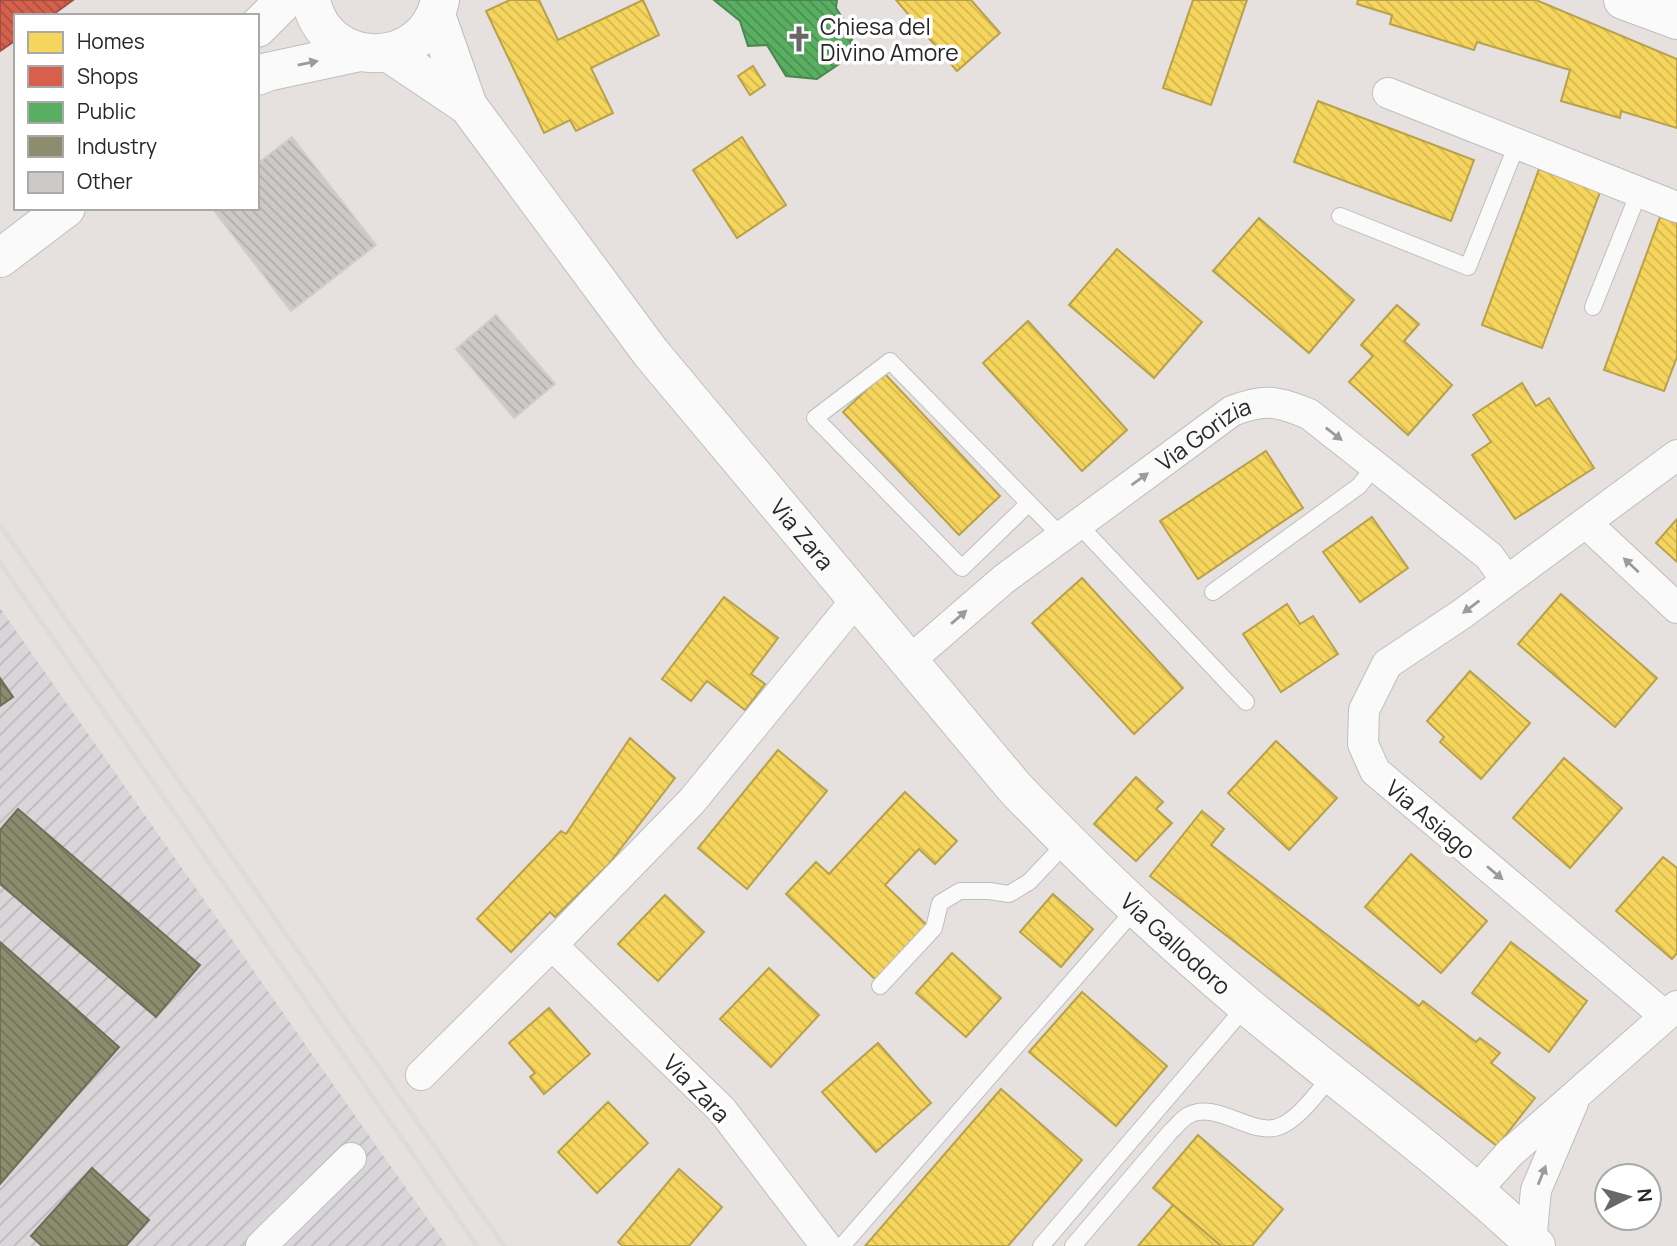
<svg xmlns="http://www.w3.org/2000/svg" width="1677" height="1246" viewBox="0 0 1677 1246" font-family="Manrope,sans-serif">
  <defs>
    <pattern id="industrial-furrows" width="10" height="10" patternUnits="userSpaceOnUse" patternTransform="scale(1.75)"><rect width="10" height="10" fill="#d9d6d9"/><path d="M-1 1l2-2M0 10L10 0M9 11l2-2" fill="none" stroke="#bab8ba"/></pattern>
    <pattern id="homes-back-hatch" width="6" height="6" patternUnits="userSpaceOnUse" patternTransform="scale(1.75)"><rect width="6" height="6" fill="#f6d55c"/><path d="M-1 5l2 2M0 0l6 6M5-1l2 2" fill="none" stroke="#d3b750"/></pattern>
    <pattern id="shops-back-hatch" width="6" height="6" patternUnits="userSpaceOnUse" patternTransform="scale(1.75)"><rect width="6" height="6" fill="#d6604d"/><path d="M-1 5l2 2M0 0l6 6M5-1l2 2" fill="none" stroke="#ae4f40"/></pattern>
    <pattern id="public-back-hatch" width="6" height="6" patternUnits="userSpaceOnUse" patternTransform="scale(1.75)"><rect width="6" height="6" fill="#5aae61"/><path d="M-1 5l2 2M0 0l6 6M5-1l2 2" fill="none" stroke="#4a8e50"/></pattern>
    <pattern id="industry-back-hatch" width="6" height="6" patternUnits="userSpaceOnUse" patternTransform="scale(1.75)"><rect width="6" height="6" fill="#8c8c6e"/><path d="M-1 5l2 2M0 0l6 6M5-1l2 2" fill="none" stroke="#72725a"/></pattern>
    <pattern id="building-back-hatch" width="6" height="6" patternUnits="userSpaceOnUse" patternTransform="scale(1.75)"><rect width="6" height="6" fill="#ccc9c7"/><path d="M-1 5l2 2M0 0l6 6M5-1l2 2" fill="none" stroke="#afadab"/></pattern>
  </defs>
  <rect width="100%" height="100%" fill="#e6e1de"/>
  <polygon fill="url(#industrial-furrows)" points="0,608 365,1130 447,1246 0,1246"/>
  <g fill="url(#homes-back-hatch)" stroke="#b8a14c" stroke-width="2">
    <polygon points="510,0 539,0 558,40 643,0 659,35 591,68 613,113 576,131 570,120 544,133 486,11"/>
    <polygon points="896,0 971,0 1000,33 957,71"/>
    <polygon points="1193,0 1247,0 1211,105 1163,88"/>
    <polygon points="1358,0 1536,0 1677,59 1677,128 1621,111 1620,118 1561,101 1570,70 1477,42 1474,50 1390,24 1392,15 1357,4"/>
    <polygon points="753,66 765,85 750,95 738,76"/>
    <polygon points="1318,101 1474,160 1451,221 1294,162"/>
    <polygon points="742,137 786,205 737,238 693,170"/>
    <polygon points="1539,169 1600,192 1542,348 1482,325"/>
    <polygon points="1660,217 1677,223 1677,357 1664,391 1604,370"/>
    <polygon points="1259,218 1354,300 1309,353 1213,271"/>
    <polygon points="1117,249 1202,322 1154,378 1069,305"/>
    <polygon points="1397,305 1419,324 1404,341 1452,385 1408,435 1349,382 1373,356 1361,345"/>
    <polygon points="1028,321 1127,430 1082,471 983,363"/>
    <polygon points="884,373 1000,496 959,535 843,412"/>
    <polygon points="1522,383 1536,406 1549,398 1594,468 1515,519 1472,455 1491,442 1473,415"/>
    <polygon points="1266,451 1303,508 1198,579 1160,521"/>
    <polygon points="1372,517 1408,568 1360,602 1323,552"/>
    <polygon points="1677,519 1677,562 1656,543"/>
    <polygon points="1082,578 1183,688 1134,734 1032,623"/>
    <polygon points="1561,594 1657,678 1615,727 1518,644"/>
    <polygon points="724,597 778,638 751,674 765,684 745,710 707,681 691,701 662,679"/>
    <polygon points="1287,604 1300,624 1313,616 1338,654 1281,692 1243,634"/>
    <polygon points="1470,671 1530,723 1481,779 1440,742 1444,737 1427,721"/>
    <polygon points="630,738 675,778 608,865 555,917 550,912 511,952 477,919 561,831 566,834"/>
    <polygon points="1276,741 1337,798 1289,850 1228,793"/>
    <polygon points="778,750 827,791 747,889 698,848"/>
    <polygon points="1564,758 1622,808 1570,868 1513,818"/>
    <polygon points="1136,777 1163,802 1156,809 1172,823 1136,861 1094,824"/>
    <polygon points="905,792 957,841 935,864 919,849 885,885 929,927 877,981 786,894 816,862 829,874"/>
    <polygon points="1202,811 1224,829 1211,845 1419,1006 1423,1001 1476,1042 1480,1038 1500,1053 1491,1063 1535,1098 1497,1146 1150,876"/>
    <polygon points="1411,854 1487,921 1441,973 1365,907"/>
    <polygon points="1663,857 1677,868 1677,953 1672,959 1616,911"/>
    <polygon points="1053,894 1093,929 1061,967 1020,932"/>
    <polygon points="665,895 704,932 658,981 618,944"/>
    <polygon points="1511,942 1587,1001 1549,1052 1472,993"/>
    <polygon points="952,953 1001,998 966,1037 916,993"/>
    <polygon points="769,968 819,1015 771,1067 720,1019"/>
    <polygon points="1082,992 1167,1066 1116,1126 1029,1052"/>
    <polygon points="549,1008 590,1054 544,1094 530,1077 535,1073 509,1043"/>
    <polygon points="878,1043 931,1103 876,1152 822,1092"/>
    <polygon points="1001,1089 1082,1160 1008,1246 865,1246"/>
    <polygon points="608,1102 648,1143 597,1193 558,1152"/>
    <polygon points="1198,1135 1283,1209 1252,1246 1221,1246 1153,1188"/>
    <polygon points="679,1169 722,1207 689,1246 623,1246 618,1242"/>
    <polygon points="1173,1205 1221,1246 1138,1246"/>
  </g>
  <polygon fill="url(#shops-back-hatch)" stroke="#a24f42" stroke-width="2" points="0,0 73,0 51,16 16,16 16,40 0,51"/>
  <polygon fill="url(#public-back-hatch)" stroke="#4b8650" stroke-width="2" points="714,0 837,0 836,8 853,34 848,58 817,79 786,76 767,45 748,46 740,21"/>
  <g fill="url(#industry-back-hatch)" stroke="#6e6e59" stroke-width="2">
    <polygon points="0,678 13,697 0,706"/>
    <polygon points="18,809 200,965 156,1017 0,884 0,830"/>
    <polygon points="0,942 119,1047 0,1184"/>
    <polygon points="92,1168 149,1220 126,1246 42,1246 31,1236"/>
  </g>
  <g fill="url(#building-back-hatch)" stroke="#d1cdca" stroke-width="2">
    <polygon points="292,137 376,245 291,311 212,208 257,208 257,164"/>
    <polygon points="496,315 555,384 514,418 456,349"/>
  </g>
  <g fill="none" stroke-linecap="round" stroke-linejoin="round">
    <g stroke="#bfbebf" stroke-width="18">
      <g id="lane">
        <polyline points="1340,216 1468,267 1517,144"/>
        <polyline points="1593,307 1639,192"/>
        <polyline points="1029,503 962,568 815,418 890,361 1061,536"/>
        <polyline points="1078,524 1246,702"/>
        <polyline points="1213,592 1359,486 1375,466"/>
        <polyline points="880,986 934,928 940,903 960,891 989,891 1009,894 1029,882 1067,842"/>
        <polyline points="842,1246 1137,907"/>
        <polyline points="1041,1246 1246,1006"/>
        <path d="M1073,1246L1171,1131C1176,1127 1181,1120 1187,1116C1216,1099 1249,1136 1278,1127C1298,1121 1319,1090 1333,1074"/>
      </g>
    </g>
    <g stroke="#bfbebf" stroke-width="32">
      <g id="street">
        <polyline points="1388,93 1677,207"/>
        <polyline points="1586,523 1677,608"/>
        <path id="s1" d="M908,662L1004,579L1232,411C1265,398 1277,401 1309,414L1489,556L1506,580"/>
        <polyline points="1665,1016 1375,771 1363,744 1364,710 1387,664 1462,614 1677,455"/>
        <polyline points="421,1075 552,945"/>
        <polyline points="1476,1191 1510,1153 1677,1006"/>
        <polyline points="1531,1242 1536,1190 1573,1103"/>
        <polyline points="261,1246 351,1158"/>
        <polyline points="826,1246 722,1110 552,945 692,801 856,600"/>
      </g>
    </g>
    <g stroke="#bfbebf" stroke-width="40">
      <g id="secondary">
        <path d="M311,0C325,71 425,71 440,0"/>
        <polyline points="1623,0 1677,20"/>
        <path id="s2" d="M436,15L468,106L651,353L1015,788C1088,864 1166,938 1247,1006C1343,1086 1445,1159 1536,1246"/>
        <polyline points="257,28 285,0"/>
        <polyline points="389,53 468,106"/>
        <polyline points="257,76 267,72 360,52"/>
        <polyline points="0,258 66,208"/>
      </g>
    </g>
    <use href="#lane" stroke="#fbfafa" stroke-width="16"/>
    <use href="#street" stroke="#fbfafa" stroke-width="30"/>
    <use href="#secondary" stroke="#fbfafa" stroke-width="38"/>
    <g stroke="#dcdcdd" stroke-width="5">
      <polyline points="0,525 504,1246"/>
      <polyline points="0,563 477,1246"/>
    </g>
  </g>
  <defs><path id="oneway-solid" d="M-6-.8H1V-3.2L6.5 0L1 3.2V.8H-6Z" transform="scale(1.75)"/></defs>
  <g fill="#9c9b9b">
    <use href="#oneway-solid" transform="translate(308 63) rotate(-12)"/>
    <use href="#oneway-solid" transform="translate(1334 434) rotate(38)"/>
    <use href="#oneway-solid" transform="translate(1140 479) rotate(-36)"/>
    <use href="#oneway-solid" transform="translate(1631 565) rotate(-137)"/>
    <use href="#oneway-solid" transform="translate(1471 607) rotate(143)"/>
    <use href="#oneway-solid" transform="translate(959 617) rotate(-41)"/>
    <use href="#oneway-solid" transform="translate(1495 873) rotate(40)"/>
    <use href="#oneway-solid" transform="translate(1542 1175) rotate(-68)"/>
  </g>
  <defs>
    <g id="church-bare" transform="scale(2.1)"><path d="M-1.2-6h2.4v3.5h3.3v2.4h-3.3V6h-2.4V-.1h-3.3v-2.4h3.3Z" fill="#6a6867" stroke="#fff" stroke-width="2.5" paint-order="stroke"/></g>
  </defs>
  <g fill-rule="evenodd">
    <use href="#church-bare" x="799" y="39"/>
  </g>
  <g text-anchor="middle" dominant-baseline="central" stroke-width="7" stroke-linejoin="round" paint-order="stroke">
    <g font-size="23" fill="#272727" stroke="#fff" text-anchor="start">
      <text x="820" y="26">Chiesa del<tspan x="820" dy="26">Divino Amore</tspan></text>
    </g>
    <g font-size="23" fill="#272727" stroke="#fff">
      <text stroke="none"><textPath href="#s1" startOffset="374">Via Gorizia</textPath></text>
      <text stroke="none"><textPath href="#s2" startOffset="640">Via Zara</textPath></text>
      <text transform="translate(1431 819) rotate(40)">Via Asiago</text>
      <text stroke="none"><textPath href="#s2" startOffset="1195">Via Gallodoro</textPath></text>
      <text transform="translate(697 1088) rotate(46)">Via Zara</text>
    </g>
  </g>
  <rect x="14" y="14" width="245" height="196" fill="#ffffff" stroke="#a9a9a9" stroke-width="2"/>
  <rect x="28" y="32" width="35" height="21" fill="#f6d55c" stroke="#a9a9a9" stroke-width="2"/>
  <text x="77" y="49" font-size="21" fill="#272727">Homes</text>
  <rect x="28" y="66" width="35" height="21" fill="#d6604d" stroke="#a9a9a9" stroke-width="2"/>
  <text x="77" y="84" font-size="21" fill="#272727">Shops</text>
  <rect x="28" y="102" width="35" height="21" fill="#5aae61" stroke="#a9a9a9" stroke-width="2"/>
  <text x="77" y="119" font-size="21" fill="#272727">Public</text>
  <rect x="28" y="136" width="35" height="21" fill="#8c8c6e" stroke="#a9a9a9" stroke-width="2"/>
  <text x="77" y="154" font-size="21" fill="#272727">Industry</text>
  <rect x="28" y="172" width="35" height="21" fill="#ccc9c7" stroke="#a9a9a9" stroke-width="2"/>
  <text x="77" y="189" font-size="21" fill="#272727">Other</text>
  <g transform="translate(1628 1197) rotate(84)"><circle r="33" fill="#ffffff" stroke="#a9a9a9" stroke-width="2"/>
  <path d="M0-5L12 26L0 18L-12 26Z" fill="#6a6867"/>
  <text y="-10" font-size="19" font-weight="bold" text-anchor="middle" fill="#272727">N</text>
  </g>
</svg>
